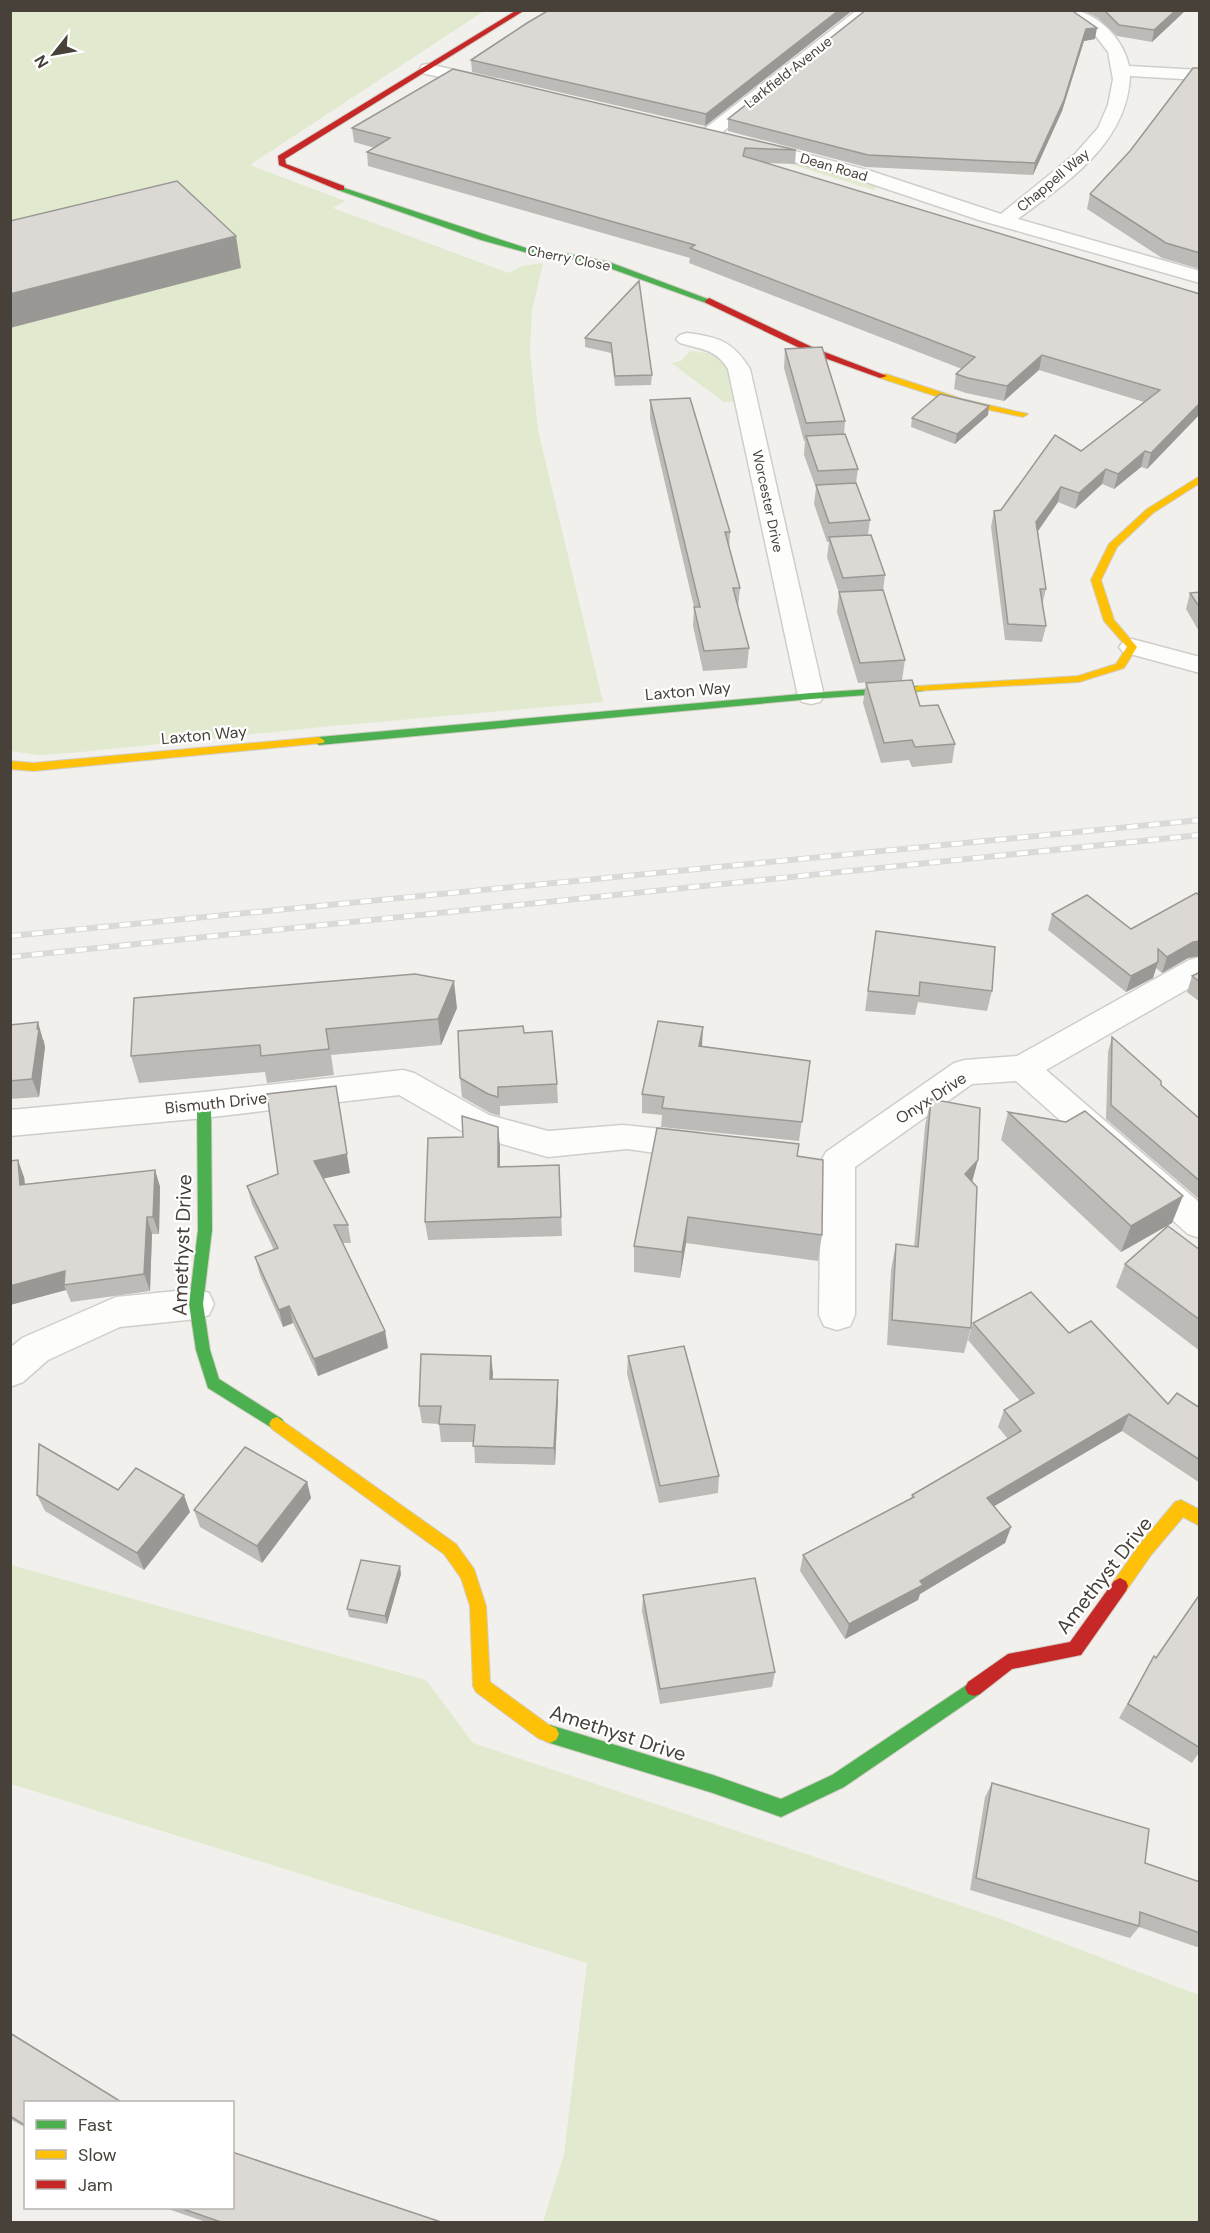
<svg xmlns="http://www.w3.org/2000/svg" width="1210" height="2233" viewBox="0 0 1210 2233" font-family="'DM Sans',sans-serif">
  <rect width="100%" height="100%" fill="#f2f0ec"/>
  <g fill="#e1eace">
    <polygon points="10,11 484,11 250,165 345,201 333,208 509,273 522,266 543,263 532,311 530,351 538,430 603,702 322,727 82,752 39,755 11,751"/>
    <polygon points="787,160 877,187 873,190 780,161"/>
    <polygon points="690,351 715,354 730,365 736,402 724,402 671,363 681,361"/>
    <polygon points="11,1565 426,1680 473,1743 998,1918 1199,1995 1199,2222 543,2222 564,2154 587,1963 11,1784"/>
  </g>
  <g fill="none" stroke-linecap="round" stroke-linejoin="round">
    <g stroke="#d0ceca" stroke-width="3">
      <g id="street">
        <polygon points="857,10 876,10 715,138 703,138 700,134 703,130"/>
        <path d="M1055,10C1063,10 1072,9 1079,11C1104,19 1124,42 1129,66L1199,70L1200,80L1130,76C1127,144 1067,182 1018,219L1200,271V283L979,220L857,179L746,149L743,145L746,141L752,140L871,171L1001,214L1075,154L1098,128L1108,105L1113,79L1108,52L1095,35Z"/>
        <polygon points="428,64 495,79 498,83 495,87 489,88 422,73 420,69 422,65"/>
        <path d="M687,333C718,337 733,341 750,369L824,696L820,702L811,704L802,702L798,696L728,369C716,349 700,349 680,343L676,339L680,335Z"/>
        <polygon points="1132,639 1200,657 1200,673 1123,652 1119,647 1123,642"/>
        <polygon points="1200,957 1200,982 1046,1070 1200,1203 1200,1238 1188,1234 1016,1081 972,1084 855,1167 855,1315 850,1326 837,1330 824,1326 819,1315 821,1161 826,1152 954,1063 965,1060 1017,1056 1189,960"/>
        <polygon points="403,1070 414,1073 489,1115 548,1131 623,1125 699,1133 711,1137 716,1146 711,1155 699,1159 627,1149 548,1157 467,1134 399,1095 204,1118 10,1136 10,1110 204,1092"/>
        <polygon points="196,1289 209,1293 214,1304 209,1315 196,1319 120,1327 48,1360 23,1382 10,1387 10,1348 22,1338 116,1297"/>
      </g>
    </g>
    <g stroke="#d0cdc4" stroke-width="2">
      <g id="fast">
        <polygon points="338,186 529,249 569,254 609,262 713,301 706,303 604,266 569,258 528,253 481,240 338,190"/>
        <polygon points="919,686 924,689 923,691 811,699 319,745 313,741 319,737 811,693"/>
        <polygon points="204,1100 211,1105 212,1230 203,1304 210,1350 219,1379 282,1419 285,1424 282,1429 277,1431 208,1388 196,1350 189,1304 198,1230 197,1105"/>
        <polygon points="974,1680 980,1682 983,1688 980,1694 844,1787 781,1817 713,1793 550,1743 544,1740 541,1734 544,1728 550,1725 713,1775 781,1799 832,1775"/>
      </g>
    </g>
    <g stroke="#d0cdc4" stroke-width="2">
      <g id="slow">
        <polygon points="880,374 886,374 962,399 1028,414 1023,417 957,403 880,378"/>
        <polygon points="1200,476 1200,483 1153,513 1117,547 1101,580 1114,620 1137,647 1124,668 1079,682 915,691 915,687 919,686 1078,676 1116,664 1127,647 1104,621 1091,580 1109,544 1147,509"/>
        <polygon points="319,737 325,741 323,743 33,771 10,769 10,761 33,763"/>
        <polygon points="277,1417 456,1544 474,1569 486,1606 490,1682 549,1725 556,1728 559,1734 556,1740 550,1743 538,1738 476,1692 473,1686 470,1606 461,1578 444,1554 272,1429 269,1424 272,1419"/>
        <polygon points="1181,1500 1200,1510 1200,1526 1183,1517 1151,1555 1126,1591 1120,1594 1114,1591 1112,1586 1114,1581 1139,1545 1175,1502"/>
      </g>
    </g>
    <g stroke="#d0cdc4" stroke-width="2">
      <g id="jam">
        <polygon points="517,10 525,10 285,159 286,164 344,186 344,190 338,190 279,165 278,156"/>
        <polygon points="709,298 814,348 887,376 880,378 808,352 706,303 705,301"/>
        <polygon points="1120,1578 1126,1581 1128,1586 1126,1591 1081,1655 1012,1669 980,1694 974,1696 968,1694 965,1688 968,1682 1008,1654 1070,1642 1114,1581"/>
      </g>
    </g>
    <use href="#street" fill="#fdfdfc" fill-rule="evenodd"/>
    <use href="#fast" fill="#4caf50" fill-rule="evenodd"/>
    <use href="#slow" fill="#ffc107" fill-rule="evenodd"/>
    <use href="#jam" fill="#c62828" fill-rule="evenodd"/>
    <g stroke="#dadad9" stroke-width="6">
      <g id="rail">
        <polyline points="10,936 1200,820"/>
        <polyline points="10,957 1200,835"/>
      </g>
    </g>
    <use href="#rail" stroke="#fff" stroke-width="4" stroke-dasharray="11" stroke-linecap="butt"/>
  </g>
  <g fill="#bdbbb7">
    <polygon points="549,10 853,10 705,126 472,72 471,60"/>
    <polygon points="866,10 1095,39 1084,41 1062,111 1033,175 866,167 728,131 728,119"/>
    <polygon points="1083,10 1186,10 1152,42 1117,36 1098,18"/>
    <polygon points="1200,68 1200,269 1162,258 1087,209 1090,194 1130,151"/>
    <polygon points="352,128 796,150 795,164 767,163 1200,294 1200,414 1147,469 1141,467 1114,489 1102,484 1075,509 1058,502 1038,531 1046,589 1042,605 1046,626 1042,642 1005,640 991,527 994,511 1001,510 1081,451 1144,402 1039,370 1004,401 966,393 954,389 956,374 962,369 689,263 690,258 368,166 367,152 375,148 354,142"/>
    <polygon points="639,281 652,375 651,385 615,386 611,353 585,347 585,338"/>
    <polygon points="785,349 845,421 844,434 858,469 856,483 870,520 868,535 885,575 883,591 905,660 902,680 858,683 837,612 839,593 827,557 829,542 827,542 814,504 816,488 804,455 805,441 804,441 784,368"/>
    <polygon points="650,400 730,532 729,549 740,588 738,607 749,648 747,668 703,671 693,626 694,607 650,419"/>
    <polygon points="988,415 955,444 911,427 912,418"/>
    <polygon points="1200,592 1200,633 1186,609 1190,593"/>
    <polygon points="866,683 920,706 955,744 952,763 912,767 909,760 881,763 863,703"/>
    <polygon points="1200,895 1200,956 1188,958 1162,973 1156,968 1153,978 1126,992 1048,930 1052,914 1131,929"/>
    <polygon points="876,931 992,991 987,1011 918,1002 915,1015 865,1011"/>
    <polygon points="1200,972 1200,1002 1187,992 1192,976"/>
    <polygon points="457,1008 441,1045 331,1055 334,1075 267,1083 265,1072 139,1083 131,1056"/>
    <polygon points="10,1025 44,1040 45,1047 39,1097 10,1099"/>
    <polygon points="524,1033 557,1084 558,1103 500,1106 500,1116 490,1113 462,1097 460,1078"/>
    <polygon points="1112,1037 1161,1085 1200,1119 1200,1200 1106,1119 1108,1052"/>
    <polygon points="702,1046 810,1061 799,1141 661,1127 662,1115 642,1113 642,1094"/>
    <polygon points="931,1099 972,1182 971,1328 964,1353 887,1345 891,1270 896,1244 914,1247 925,1126"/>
    <polygon points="1008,1112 1172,1223 1121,1252 1001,1140"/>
    <polygon points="498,1127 500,1167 559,1165 562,1236 428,1240 425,1222 463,1137"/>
    <polygon points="797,1156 822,1235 818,1261 686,1243 680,1278 634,1272 634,1246"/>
    <polygon points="10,1161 24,1177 25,1184 155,1170 160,1187 159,1234 152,1234 150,1291 71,1302 66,1290 10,1305"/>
    <polygon points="350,1173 323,1178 348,1225 351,1243 342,1243 385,1331 388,1348 318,1376 293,1323 283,1327 260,1275 255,1257 274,1250 252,1204 247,1186"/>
    <polygon points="1200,1250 1200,1351 1116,1287 1125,1264"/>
    <polygon points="973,1323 1069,1333 1168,1404 1200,1408 1200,1483 1122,1431 994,1506 1011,1527 1005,1543 920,1594 918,1600 845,1639 800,1571 803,1555 911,1499 912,1495 1008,1439 998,1427 1004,1410 1020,1401 968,1340"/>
    <polygon points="628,1356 719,1476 718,1493 659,1503 627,1374"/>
    <polygon points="493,1373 493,1379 558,1380 558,1398 555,1465 475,1463 474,1442 441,1442 439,1424 422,1423 419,1406"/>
    <polygon points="307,1482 311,1498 262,1563 200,1527 194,1510"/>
    <polygon points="118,1490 190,1512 144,1570 45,1511 37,1495"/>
    <polygon points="401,1574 387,1624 349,1617 347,1609"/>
    <polygon points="1200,1594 1200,1751 1192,1763 1119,1718 1154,1656 1156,1658"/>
    <polygon points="643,1595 775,1672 772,1687 660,1704 642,1611"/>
    <polygon points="992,1783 1145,1863 1200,1882 1200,1948 1139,1927 1130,1938 970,1890 985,1797"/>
    <polygon points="10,2033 26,2103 26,2128 10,2119"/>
    <polygon points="165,2208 232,2208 444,2223 209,2223"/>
  </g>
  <g fill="#9a9895">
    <polygon points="839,10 853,10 705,126 706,114"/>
    <polygon points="1176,10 1186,10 1152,42 1154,30"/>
    <polygon points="1097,28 1095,39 1084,41 1062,111 1033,175 1035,163 1086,29"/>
    <polygon points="236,236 241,268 10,328 10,294"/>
    <polygon points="1042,355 1039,370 1004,401 1007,386"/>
    <polygon points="1200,403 1200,414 1147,469 1151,453"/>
    <polygon points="989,406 988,415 955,444 957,434"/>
    <polygon points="1145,451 1141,467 1114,489 1118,474"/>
    <polygon points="1106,469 1102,484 1075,509 1079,493"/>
    <polygon points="1061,487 1058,502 1033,538 1036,522"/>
    <polygon points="1200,941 1200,956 1188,958 1162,973 1167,957 1193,942"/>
    <polygon points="1158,962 1153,978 1126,992 1131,976"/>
    <polygon points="454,981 457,1008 441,1045 438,1019"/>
    <polygon points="38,1022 45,1047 39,1097 32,1079"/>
    <polygon points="703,1027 702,1046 699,1046"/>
    <polygon points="336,1086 350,1173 317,1180 314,1161"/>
    <polygon points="498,1127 500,1146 500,1186 498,1167"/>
    <polygon points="18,1160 24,1177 27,1202 20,1185"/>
    <polygon points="978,1160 971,1186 965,1174"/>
    <polygon points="155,1170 160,1187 159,1234 153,1217"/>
    <polygon points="1183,1196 1172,1223 1121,1252 1131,1226"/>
    <polygon points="147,1217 152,1234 150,1291 144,1274"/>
    <polygon points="688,1217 686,1243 680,1278 682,1252"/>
    <polygon points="65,1271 64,1285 66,1290 10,1305 10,1286"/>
    <polygon points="289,1306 293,1323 283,1327 279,1310"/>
    <polygon points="385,1331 388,1348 318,1376 314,1359"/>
    <polygon points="491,1356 493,1373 491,1396 490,1379"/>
    <polygon points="558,1380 558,1398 555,1465 554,1448"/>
    <polygon points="1129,1414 1122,1431 981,1514 987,1498"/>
    <polygon points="307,1482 311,1498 262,1563 257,1546"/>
    <polygon points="184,1495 190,1512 144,1570 137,1553"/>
    <polygon points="1011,1527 1005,1543 920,1594 918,1600 845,1639 849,1624"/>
    <polygon points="400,1566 401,1574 387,1624 385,1616"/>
  </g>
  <g fill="#dcd9d5" stroke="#9a9895" stroke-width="1.5">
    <polygon points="549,10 839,10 706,114 471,60 527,23"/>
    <polygon points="866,10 1071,10 1097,28 1086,29 1064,100 1035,163 868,155 728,119"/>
    <polygon points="1104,10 1176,10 1154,30 1119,25"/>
    <polygon points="1193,68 1200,68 1200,253 1166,243 1090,194 1130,151"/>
    <polygon points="453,69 796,150 745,148 743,156 1200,294 1200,403 1151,453 1145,451 1118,474 1106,469 1079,493 1061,487 1036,522 1046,589 1040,589 1046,626 1008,624 994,511 1001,510 1055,435 1081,451 1160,390 1042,355 1007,386 968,378 956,374 975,357 690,248 695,245 367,152 390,138 352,128"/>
    <polygon points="177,181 236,236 10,294 10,221"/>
    <polygon points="639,281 652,375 615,376 611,343 585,338"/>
    <polygon points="822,347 845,421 806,423 785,349"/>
    <polygon points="940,394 989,406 957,434 912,418"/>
    <polygon points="690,398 730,532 725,532 740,588 733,588 749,648 704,651 694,607 700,607 650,400"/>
    <polygon points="845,434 858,469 818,471 806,436"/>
    <polygon points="856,483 870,520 829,523 816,485"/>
    <polygon points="871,535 885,575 843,578 829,537"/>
    <polygon points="883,590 905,660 860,663 839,592"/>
    <polygon points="1200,592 1200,608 1190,593"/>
    <polygon points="912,680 920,706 938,705 955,744 915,747 912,740 884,743 866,683"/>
    <polygon points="1196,893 1200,895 1200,941 1193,942 1167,957 1158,949 1158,962 1131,976 1052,914 1087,895 1131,929"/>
    <polygon points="876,931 995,947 992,991 920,982 919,996 868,991"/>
    <polygon points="1200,972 1200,982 1192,976"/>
    <polygon points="415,974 454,981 438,1019 326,1029 329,1049 261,1056 260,1045 131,1056 134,998"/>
    <polygon points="658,1021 703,1027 699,1046 810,1061 802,1122 662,1108 664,1097 642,1094"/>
    <polygon points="38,1022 37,1029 39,1029 32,1079 10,1081 10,1025"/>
    <polygon points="523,1026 524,1033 552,1031 557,1084 498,1087 498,1097 488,1094 460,1078 458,1031"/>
    <polygon points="1112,1037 1161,1081 1161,1085 1200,1119 1200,1181 1111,1105"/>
    <polygon points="336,1086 347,1154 314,1161 348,1225 334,1225 385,1331 314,1359 289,1306 279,1310 255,1257 278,1248 247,1186 278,1174 267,1094"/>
    <polygon points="931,1099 980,1108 978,1160 965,1174 977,1187 971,1328 892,1320 896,1244 918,1247"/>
    <polygon points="1085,1111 1183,1196 1131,1226 1008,1112 1066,1122"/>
    <polygon points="462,1116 498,1127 498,1167 559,1165 561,1217 425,1222 428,1138 463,1137"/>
    <polygon points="657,1128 799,1144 797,1156 823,1160 822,1235 688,1217 682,1252 634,1246"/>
    <polygon points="18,1160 20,1185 155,1170 153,1217 147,1217 144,1274 64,1285 65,1271 10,1286 10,1161"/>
    <polygon points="1168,1226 1200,1250 1200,1320 1125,1264"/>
    <polygon points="1031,1292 1069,1333 1091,1321 1168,1404 1177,1393 1200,1408 1200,1460 1129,1414 987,1498 1011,1527 920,1581 923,1585 849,1624 803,1555 914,1497 912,1495 1021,1431 1004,1410 1034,1393 973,1323"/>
    <polygon points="684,1346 719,1476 660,1486 628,1356"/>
    <polygon points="421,1354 491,1356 490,1379 558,1380 554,1448 473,1446 475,1425 439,1424 441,1406 419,1406"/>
    <polygon points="39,1444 118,1490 136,1468 184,1495 137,1553 37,1495"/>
    <polygon points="245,1447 307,1482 257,1546 194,1510"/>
    <polygon points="361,1560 400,1566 385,1616 347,1609"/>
    <polygon points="755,1578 775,1672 660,1689 643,1595"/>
    <polygon points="1200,1594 1200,1748 1128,1704 1154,1656 1156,1658"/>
    <polygon points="992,1783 1149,1829 1145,1863 1200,1882 1200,1933 1140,1912 1139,1926 976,1878"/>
    <polygon points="10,2033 123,2103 26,2103 26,2126 10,2116"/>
    <polygon points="232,2152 444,2223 224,2223 180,2208 232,2208"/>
  </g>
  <g text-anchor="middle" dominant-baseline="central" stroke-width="4.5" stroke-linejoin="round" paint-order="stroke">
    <g font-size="14" fill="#484139" stroke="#fff">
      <text transform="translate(788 72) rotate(-38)">Larkfield Avenue</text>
      <text transform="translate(834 167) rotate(16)">Dean Road</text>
      <text transform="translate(1053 180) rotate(-40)">Chappell Way</text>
      <text transform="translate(569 258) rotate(11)">Cherry Close</text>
      <text transform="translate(768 501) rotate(78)">Worcester Drive</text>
    </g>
    <g font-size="16" fill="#484139" stroke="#fff">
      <text transform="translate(688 691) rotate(-5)">Laxton Way</text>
      <text transform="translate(204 735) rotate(-5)">Laxton Way</text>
      <text transform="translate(931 1098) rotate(-33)">Onyx Drive</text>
      <text transform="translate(216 1103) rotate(-6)">Bismuth Drive</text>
    </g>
    <g font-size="20" fill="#484139" stroke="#fff">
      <text transform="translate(182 1245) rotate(-88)">Amethyst Drive</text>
      <text transform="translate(1104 1575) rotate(-52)">Amethyst Drive</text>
      <text transform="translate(618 1733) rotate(18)">Amethyst Drive</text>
    </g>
  </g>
  <rect width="1210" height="2233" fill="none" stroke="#484139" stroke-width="24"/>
  <rect x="24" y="2101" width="210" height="108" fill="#ffffff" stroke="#b6b3b0" stroke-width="1.5"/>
  <rect x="36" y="2120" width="30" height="9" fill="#4caf50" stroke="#b6b3b0" stroke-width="1.5"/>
  <text x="78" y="2131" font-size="18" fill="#484139">Fast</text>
  <rect x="36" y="2150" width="30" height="9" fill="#ffc107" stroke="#b6b3b0" stroke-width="1.5"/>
  <text x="78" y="2161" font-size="18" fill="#484139">Slow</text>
  <rect x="36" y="2180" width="30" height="9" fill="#c62828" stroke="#b6b3b0" stroke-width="1.5"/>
  <text x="78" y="2191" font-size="18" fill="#484139">Jam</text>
  <g transform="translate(54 54) rotate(239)" stroke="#ffffff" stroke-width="4.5" paint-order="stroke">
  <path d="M0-4.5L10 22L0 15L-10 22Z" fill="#484139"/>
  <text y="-9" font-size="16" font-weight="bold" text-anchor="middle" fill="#484139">N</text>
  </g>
</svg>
